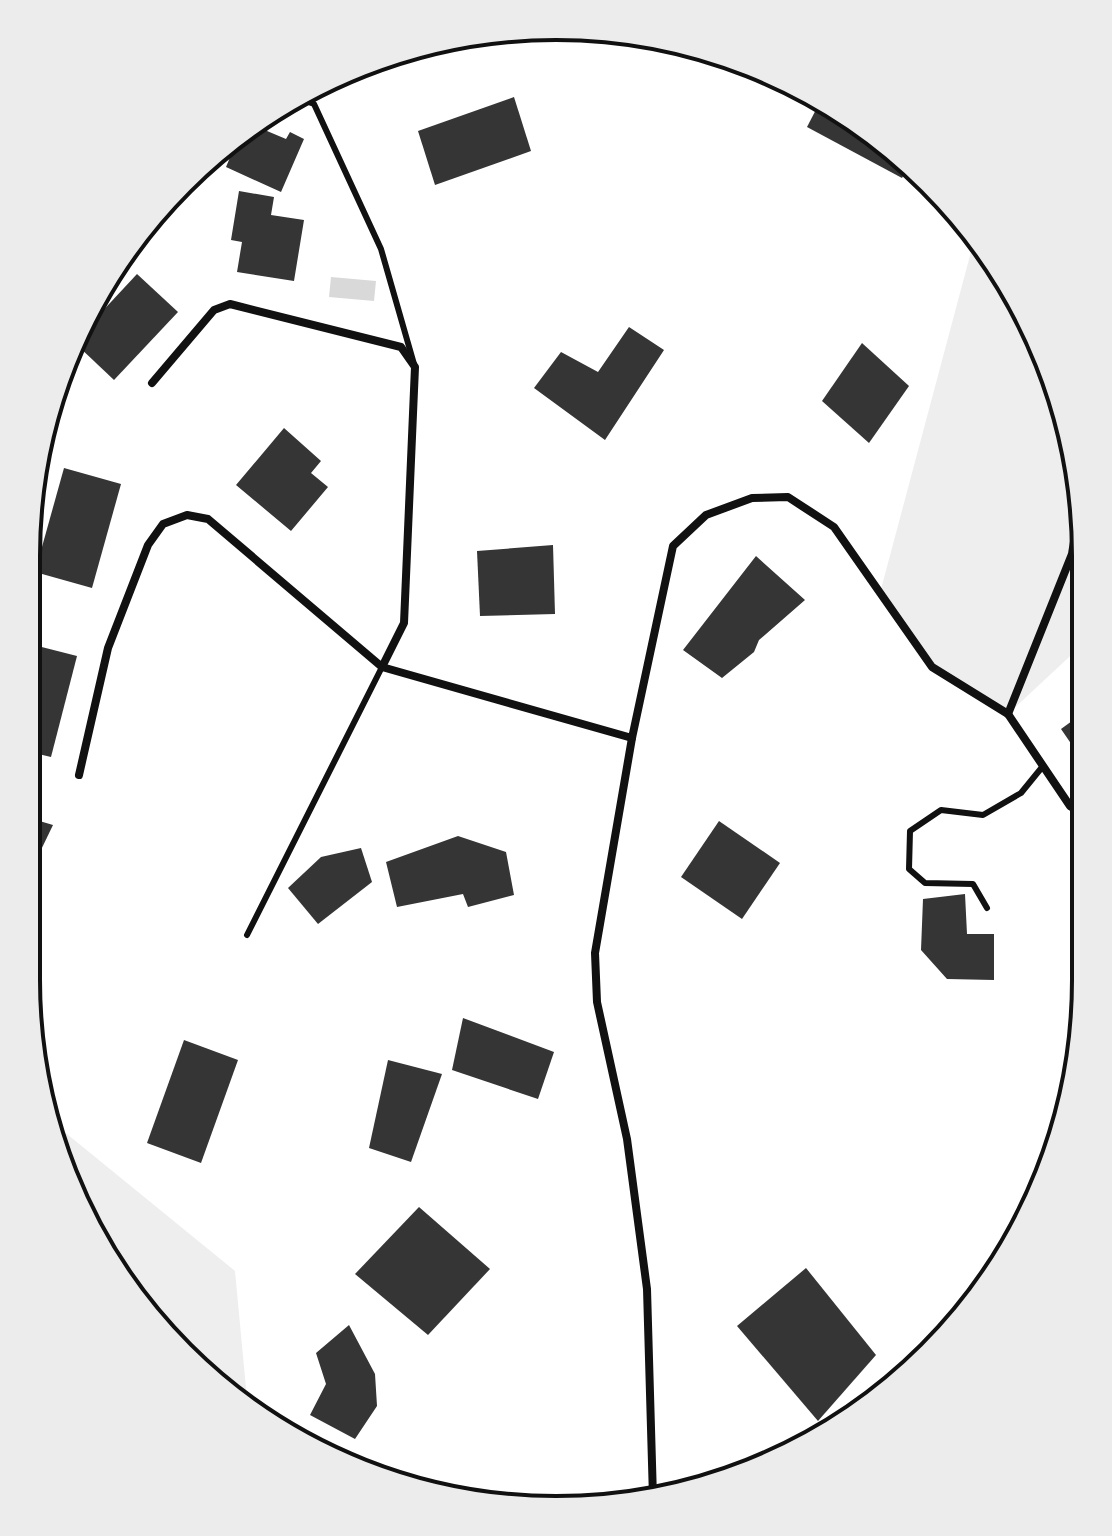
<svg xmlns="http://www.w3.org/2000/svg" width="1112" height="1536" viewBox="0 0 1112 1536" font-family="Overpass,sans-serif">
  <rect width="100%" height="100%" fill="#fff"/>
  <g fill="#eee">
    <polygon points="976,233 1045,353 1081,486 1082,645 1008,714 932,667 880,593"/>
    <polygon points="43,1109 62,1130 235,1271 247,1399 252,1409 207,1379 115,1274 44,1118"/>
  </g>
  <polygon fill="#d9d9d9" points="331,277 376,281 374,301 329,297"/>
  <g fill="#353535">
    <polygon points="514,97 531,151 435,185 418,131"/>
    <polygon points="822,98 905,157 910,163 902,178 807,127"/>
    <polygon points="272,112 275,113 267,131 286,139 290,132 304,139 281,192 226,167 231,155 224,151 233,136"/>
    <polygon points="239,191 274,197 271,215 304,220 294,281 237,272 242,242 231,240"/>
    <polygon points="137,274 178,312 114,380 77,345 83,332"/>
    <polygon points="629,327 664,350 605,440 534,388 561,352 598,372"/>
    <polygon points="862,343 909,386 869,443 822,401"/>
    <polygon points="284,428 321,461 311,473 328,487 291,531 236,485"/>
    <polygon points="64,468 121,484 92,588 35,572"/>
    <polygon points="553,545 555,614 480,616 477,551"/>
    <polygon points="756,556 805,600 759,640 754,652 722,678 683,650"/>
    <polygon points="26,643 77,656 51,757 26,751"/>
    <polygon points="1083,713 1083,761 1061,729"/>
    <polygon points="26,817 53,825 26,881"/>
    <polygon points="719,821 780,863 742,919 681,877"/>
    <polygon points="458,836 506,852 514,895 468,907 463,894 397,907 386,862"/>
    <polygon points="361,848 372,882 318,924 288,888 321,857"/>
    <polygon points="965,894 967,934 994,934 994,980 947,979 921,950 923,899"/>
    <polygon points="463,1018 554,1052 538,1099 452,1070"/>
    <polygon points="184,1040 238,1060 201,1163 147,1143"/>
    <polygon points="388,1060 442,1074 411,1162 369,1148"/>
    <polygon points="419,1207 490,1269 428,1335 355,1274"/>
    <polygon points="806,1268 876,1355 818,1421 737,1326"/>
    <polygon points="349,1325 375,1374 377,1406 355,1439 310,1415 326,1384 316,1353"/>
  </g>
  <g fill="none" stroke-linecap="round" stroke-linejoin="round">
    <g stroke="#111" stroke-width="6">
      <polyline points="295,97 314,104 381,249 414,364"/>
      <polyline points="1070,806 1084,825"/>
      <polyline points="987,908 973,884 925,883 909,869 910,831 941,810 983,815 1021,793 1043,766"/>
      <polyline points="247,935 382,667"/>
    </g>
    <g stroke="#111" stroke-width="8">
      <polyline points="152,383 214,310 230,304 401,347 415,367 404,623 382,667"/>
      <polyline points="1008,714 1070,806"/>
      <polyline points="79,775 108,648 148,545 163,524 187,515 208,519 382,667 632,738"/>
      <polyline points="653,1498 647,1289 627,1139 597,1002 595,953 632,738 673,546 706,515 752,498 788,497 834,527 932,667 1008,714 1072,554 1081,498"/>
    </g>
  </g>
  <path d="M0 0H1112V1536H0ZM556 40H556A516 516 0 0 1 1072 556V980A516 516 0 0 1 556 1496H556A516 516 0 0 1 40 980V556A516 516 0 0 1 556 40Z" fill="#ececec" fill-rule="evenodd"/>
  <path fill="none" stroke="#111" stroke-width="4" d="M556 40H556A516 516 0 0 1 1072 556V980A516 516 0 0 1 556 1496H556A516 516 0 0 1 40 980V556A516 516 0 0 1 556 40Z"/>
</svg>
